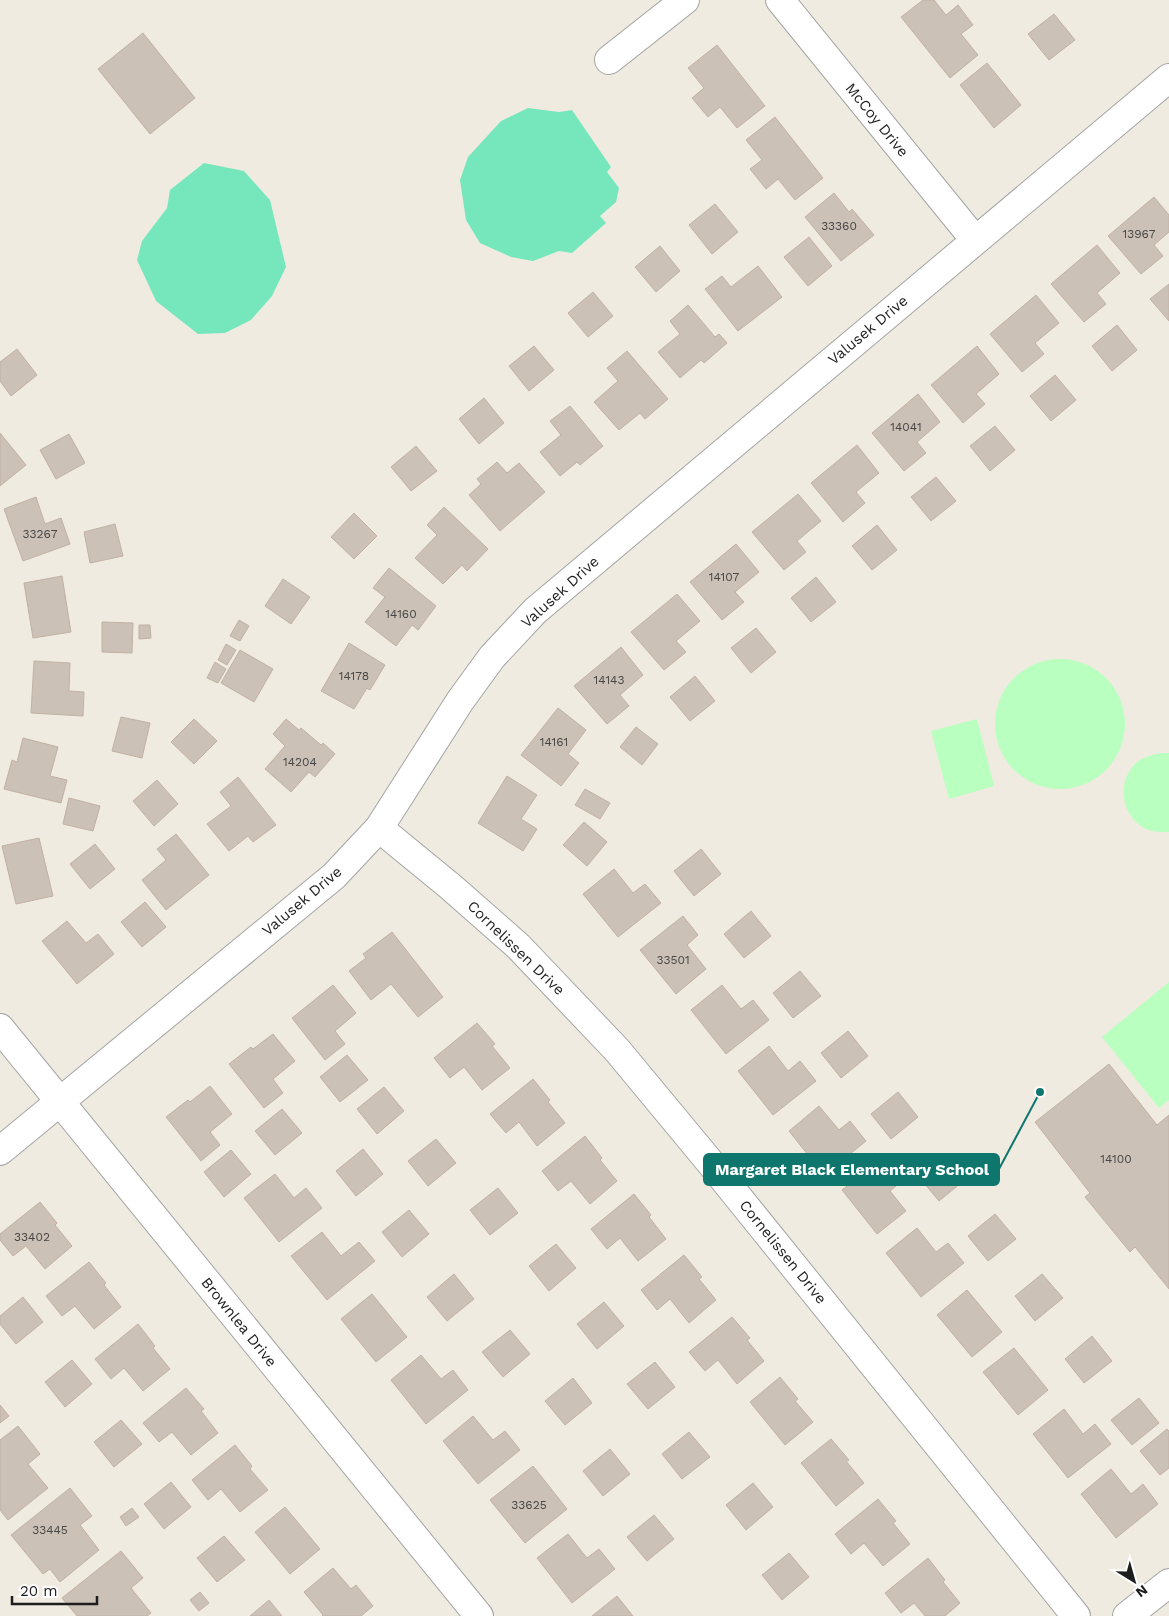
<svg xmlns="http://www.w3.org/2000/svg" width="1169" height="1616" viewBox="0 0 1169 1616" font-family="'Work Sans',sans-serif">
  <rect width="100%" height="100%" fill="#efebe1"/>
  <g fill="#b9ffbf">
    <circle cx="1060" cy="724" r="65"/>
    <polygon points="977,719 994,786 949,799 931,731"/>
    <path d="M1161,753H1169V832C1161,832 1153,832 1146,829C1121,817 1116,782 1136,763C1143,757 1152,755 1161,753Z"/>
    <polygon points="1169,982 1169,1100 1159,1108 1102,1037"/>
  </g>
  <g fill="#76e7bd">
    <polygon points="528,108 559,112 572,110 611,167 607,172 619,188 616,202 600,216 606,223 572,253 559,251 533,261 511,257 480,243 466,220 460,180 468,157 501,121"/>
    <polygon points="204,163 244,171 270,200 286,267 272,296 251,320 225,333 198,334 156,301 137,260 142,241 167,208 170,190"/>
  </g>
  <g fill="#cbc1b7" stroke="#c2b1a2">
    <polygon points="923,0 934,0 946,15 958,5 973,25 961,34 978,55 950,78 901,17"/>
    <polygon points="1054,14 1075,40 1049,60 1028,34"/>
    <polygon points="143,33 195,98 150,134 98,69"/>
    <polygon points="717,45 765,106 737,128 720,107 708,117 692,98 704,88 688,68"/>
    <polygon points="987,63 1021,105 994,128 960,85"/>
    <polygon points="775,117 823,178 795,200 778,179 766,189 750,169 762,160 746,140"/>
    <polygon points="834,193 849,212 852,209 874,235 841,261 805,217"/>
    <polygon points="1154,197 1169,215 1169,232 1154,245 1163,256 1141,274 1108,236"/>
    <polygon points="715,204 738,232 712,254 689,225"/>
    <polygon points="809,237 832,266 808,286 784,257"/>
    <polygon points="1097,245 1120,273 1097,293 1106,304 1084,322 1051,284"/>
    <polygon points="660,246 680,271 656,292 635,267"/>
    <polygon points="758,266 782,297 738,331 705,289 722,276 731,287"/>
    <polygon points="1169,284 1169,321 1150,299"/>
    <polygon points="593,292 613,316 588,337 568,313"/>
    <polygon points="1036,295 1059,323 1035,343 1044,354 1022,372 990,334"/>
    <polygon points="688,305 715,337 719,334 727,343 704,363 701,360 680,378 658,352 680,334 670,321"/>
    <polygon points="1117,325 1137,350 1112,371 1092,346"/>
    <polygon points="534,346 554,370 529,391 509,366"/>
    <polygon points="977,346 999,374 976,394 985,404 963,423 931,385"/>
    <polygon points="17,349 37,375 11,396 0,381 0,362"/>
    <polygon points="627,351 668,399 645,419 640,413 619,430 594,402 618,381 607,368"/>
    <polygon points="1055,375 1076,400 1051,421 1030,396"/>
    <polygon points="918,394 940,422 917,442 926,453 904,471 872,433"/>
    <polygon points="484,398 504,423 479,444 459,419"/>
    <polygon points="570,406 603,446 580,465 577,462 560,476 540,452 561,435 550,421"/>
    <polygon points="995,426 1015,450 990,471 970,446"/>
    <polygon points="0,433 26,465 0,486"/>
    <polygon points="69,434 85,463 56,479 40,450"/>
    <polygon points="857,445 879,473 856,492 865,503 843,522 811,483"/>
    <polygon points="416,446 437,471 411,491 391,467"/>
    <polygon points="497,462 507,473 519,463 545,492 500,531 469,495 481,484 477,479"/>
    <polygon points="936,477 956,501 931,521 911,497"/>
    <polygon points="798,494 821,521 797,541 806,552 784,570 752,532"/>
    <polygon points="36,497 45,524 61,518 70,544 23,561 4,509"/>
    <polygon points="444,507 488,549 467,571 462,565 443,584 415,558 437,535 427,525"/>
    <polygon points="354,513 377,536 354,559 331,537"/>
    <polygon points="115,524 123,556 90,563 84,532"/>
    <polygon points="877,525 897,550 872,570 852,546"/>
    <polygon points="736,544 759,572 735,592 744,602 722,620 690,582"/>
    <polygon points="389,568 436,606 418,630 412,625 396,646 365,622 385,597 373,588"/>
    <polygon points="62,576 71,632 33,638 24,583"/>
    <polygon points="816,577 836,602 811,622 791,598"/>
    <polygon points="283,579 310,597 291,624 265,606"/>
    <polygon points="677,594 700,621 676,641 686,652 664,670 631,632"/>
    <polygon points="239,620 249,626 240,641 230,636"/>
    <polygon points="102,622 133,623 132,653 102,652"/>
    <polygon points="139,625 150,625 151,638 139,639"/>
    <polygon points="756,628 776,652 751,673 731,648"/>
    <polygon points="349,643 385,665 370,690 367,688 354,709 321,691"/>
    <polygon points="226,644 236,650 227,665 218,660"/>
    <polygon points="621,647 643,675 620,695 629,706 607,724 574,686"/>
    <polygon points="240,650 273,669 254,702 221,683"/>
    <polygon points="34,661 70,663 69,691 84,692 83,716 31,713"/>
    <polygon points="215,662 226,669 218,683 207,678"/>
    <polygon points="695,676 715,701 690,721 670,697"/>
    <polygon points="558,708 586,730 568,754 579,763 561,786 521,755"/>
    <polygon points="121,717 150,723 142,758 112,751"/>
    <polygon points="194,719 217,741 194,764 171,742"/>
    <polygon points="286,719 299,730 301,728 321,745 323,743 335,754 315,777 309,772 291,792 265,769 285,746 273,734"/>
    <polygon points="636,727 658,744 642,765 620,747"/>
    <polygon points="23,738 58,747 50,776 67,780 61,803 4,789 12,760 17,762"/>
    <polygon points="507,776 537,795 521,819 537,829 523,851 478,823"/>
    <polygon points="238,777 276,825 253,842 248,836 229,851 207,824 231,806 220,792"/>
    <polygon points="157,780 178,804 154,826 133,801"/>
    <polygon points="585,789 610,803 600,819 575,805"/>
    <polygon points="69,798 100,806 93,831 63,824"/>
    <polygon points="584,822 607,842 587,866 563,845"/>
    <polygon points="176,834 209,875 166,910 142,880 166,860 157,849"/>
    <polygon points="39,838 53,896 16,904 2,846"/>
    <polygon points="95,844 115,869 90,889 70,864"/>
    <polygon points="701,849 721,874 694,896 674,871"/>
    <polygon points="614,869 633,893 645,884 661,903 618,937 583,894"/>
    <polygon points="145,902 166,927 142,947 121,922"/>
    <polygon points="751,911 771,936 744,958 724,934"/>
    <polygon points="683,916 698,935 687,945 706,969 676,994 640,950"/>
    <polygon points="67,921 86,943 98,934 114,954 77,984 42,941"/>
    <polygon points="392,932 443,997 418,1017 391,984 371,1000 349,971 366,958 363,954"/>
    <polygon points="800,971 821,996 793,1018 773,993"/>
    <polygon points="333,985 356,1013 335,1031 345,1044 325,1060 292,1018"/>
    <polygon points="722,985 741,1009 753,1000 769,1020 726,1054 691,1010"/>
    <polygon points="477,1023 495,1044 492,1046 510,1068 482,1090 464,1067 450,1078 434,1058"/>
    <polygon points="848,1031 868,1056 841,1078 821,1053"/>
    <polygon points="273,1034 295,1061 273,1079 283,1093 264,1108 229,1064 251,1047 253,1049"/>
    <polygon points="769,1046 788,1071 800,1061 816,1081 773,1115 738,1071"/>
    <polygon points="347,1055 368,1080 340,1102 320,1077"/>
    <polygon points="1109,1064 1157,1125 1169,1115 1169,1289 1135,1247 1130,1252 1085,1197 1090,1193 1035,1122"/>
    <polygon points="533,1079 550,1100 548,1102 565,1123 537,1146 519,1122 506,1133 490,1114"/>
    <polygon points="210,1086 232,1114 210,1132 220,1145 201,1161 166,1117 188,1100 190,1102"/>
    <polygon points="384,1087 404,1111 377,1134 357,1109"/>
    <polygon points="898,1092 918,1117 891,1139 871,1114"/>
    <polygon points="819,1106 839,1130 850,1121 866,1141 824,1175 789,1131"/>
    <polygon points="282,1109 302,1133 275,1155 255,1131"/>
    <polygon points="585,1136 602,1158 600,1160 617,1181 590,1204 571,1181 558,1191 542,1171"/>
    <polygon points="436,1139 456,1163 428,1186 408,1161"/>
    <polygon points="363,1149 383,1174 356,1196 336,1171"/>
    <polygon points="231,1150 251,1174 224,1197 204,1172"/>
    <polygon points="946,1154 966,1179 939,1201 919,1177"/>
    <polygon points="887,1164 902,1181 890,1191 906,1211 877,1234 842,1190 870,1168 875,1174"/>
    <polygon points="275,1174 294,1198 306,1188 322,1208 279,1242 244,1198"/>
    <polygon points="498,1188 518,1213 490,1235 470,1210"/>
    <polygon points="634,1194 651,1215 649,1217 666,1239 638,1261 620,1238 607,1249 591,1229"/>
    <polygon points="40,1202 57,1223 55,1225 72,1246 45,1269 26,1246 13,1256 0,1240 0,1234"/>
    <polygon points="409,1210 429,1234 402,1257 382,1232"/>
    <polygon points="995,1214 1016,1239 988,1261 968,1236"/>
    <polygon points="917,1228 936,1252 948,1243 964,1263 921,1297 886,1253"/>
    <polygon points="322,1232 341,1256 359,1242 375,1261 327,1300 291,1256"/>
    <polygon points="556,1244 576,1268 549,1291 529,1266"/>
    <polygon points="684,1255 702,1277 699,1279 716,1300 689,1323 670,1299 657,1310 641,1290"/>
    <polygon points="89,1262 106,1283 104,1285 121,1307 94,1329 75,1306 62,1316 46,1296"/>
    <polygon points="454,1274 474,1299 447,1321 427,1297"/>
    <polygon points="1042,1274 1063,1298 1035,1321 1015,1296"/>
    <polygon points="967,1290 1002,1332 972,1357 937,1315"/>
    <polygon points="372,1294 407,1337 376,1362 341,1319"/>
    <polygon points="23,1297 43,1322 16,1344 0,1324 0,1316"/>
    <polygon points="604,1302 624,1326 597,1349 577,1324"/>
    <polygon points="732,1317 750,1338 747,1340 764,1361 737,1384 718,1360 705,1371 689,1352"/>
    <polygon points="138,1324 155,1346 153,1348 170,1369 143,1391 124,1368 111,1379 95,1359"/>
    <polygon points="510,1330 530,1354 503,1377 482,1352"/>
    <polygon points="1092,1336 1112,1361 1084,1383 1065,1359"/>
    <polygon points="1014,1348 1048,1390 1018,1415 983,1372"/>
    <polygon points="421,1355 441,1379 453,1370 468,1390 426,1424 391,1380"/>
    <polygon points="72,1360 92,1384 65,1407 45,1382"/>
    <polygon points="655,1362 675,1387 648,1409 627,1384"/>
    <polygon points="780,1377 798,1399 795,1401 813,1422 785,1445 750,1402"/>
    <polygon points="573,1378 592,1403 565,1425 545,1401"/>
    <polygon points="186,1388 204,1409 201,1411 218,1433 191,1455 172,1432 159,1442 143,1423"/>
    <polygon points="1139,1398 1159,1423 1132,1445 1111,1420"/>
    <polygon points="0,1405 9,1416 0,1423"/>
    <polygon points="1064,1409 1083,1434 1095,1424 1111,1444 1068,1478 1033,1434"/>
    <polygon points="473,1416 493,1440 505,1431 520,1450 478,1484 443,1441"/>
    <polygon points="121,1420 142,1444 114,1467 94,1442"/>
    <polygon points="18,1426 40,1454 28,1464 48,1488 8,1520 0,1510 0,1440"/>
    <polygon points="1167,1429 1169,1431 1169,1468 1160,1475 1140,1451"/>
    <polygon points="689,1432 710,1457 682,1479 662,1454"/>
    <polygon points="831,1439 849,1460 846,1461 864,1483 836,1506 801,1463"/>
    <polygon points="235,1445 252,1466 250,1469 268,1490 240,1512 221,1489 208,1500 192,1480"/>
    <polygon points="610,1449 630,1474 603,1496 583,1471"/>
    <polygon points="533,1466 567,1509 525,1543 490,1500"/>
    <polygon points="1111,1469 1131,1494 1143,1484 1158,1504 1116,1538 1081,1494"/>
    <polygon points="171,1482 191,1507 164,1529 144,1504"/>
    <polygon points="753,1483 773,1507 746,1530 726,1505"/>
    <polygon points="70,1488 92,1516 80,1525 99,1550 60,1582 50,1569 43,1574 11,1535"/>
    <polygon points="878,1499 896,1521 893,1523 910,1544 883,1566 864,1543 851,1554 835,1534"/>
    <polygon points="285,1507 320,1549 290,1574 255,1532"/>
    <polygon points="132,1508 139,1517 126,1526 120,1517"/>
    <polygon points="654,1515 674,1539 647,1561 627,1537"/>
    <polygon points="568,1534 587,1558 599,1549 615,1569 572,1603 537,1558"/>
    <polygon points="224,1536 245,1560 217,1582 197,1558"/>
    <polygon points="121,1551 143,1578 131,1588 151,1613 147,1616 77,1616 62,1598"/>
    <polygon points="789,1553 809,1577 782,1600 762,1575"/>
    <polygon points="928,1558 945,1580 943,1582 960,1603 945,1616 925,1616 914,1603 901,1613 885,1593"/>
    <polygon points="333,1568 351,1589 356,1585 373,1606 361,1616 322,1616 323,1615 304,1592"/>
    <polygon points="200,1592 209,1603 199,1611 190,1600"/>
    <polygon points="617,1596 633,1616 592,1616"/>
    <polygon points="269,1600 282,1616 250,1616"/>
  </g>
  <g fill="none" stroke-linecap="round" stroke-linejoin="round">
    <g stroke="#a4a4a4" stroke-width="30">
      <g id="street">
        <polyline points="780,0 975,240"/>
        <polyline points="609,60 685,0"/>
        <polyline points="379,828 451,887 518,946 617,1050 709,1161 1076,1616"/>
        <polyline points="0,1028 479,1616"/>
        <polyline points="0,1151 334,876 379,828 460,701 492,657 535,611 1169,78"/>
        <polyline points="1127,1616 1169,1583"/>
      </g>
    </g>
    <use href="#street" stroke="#fff" stroke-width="28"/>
  </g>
  <g text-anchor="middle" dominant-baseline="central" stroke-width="5" stroke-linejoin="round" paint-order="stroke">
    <g font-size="12" fill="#484644">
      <text x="839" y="226">33360</text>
      <text x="1139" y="234">13967</text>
      <text x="906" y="427">14041</text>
      <text x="40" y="534">33267</text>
      <text x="724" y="577">14107</text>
      <text x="401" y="614">14160</text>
      <text x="354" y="676">14178</text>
      <text x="609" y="680">14143</text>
      <text x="554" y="742">14161</text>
      <text x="300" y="762">14204</text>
      <text x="673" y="960">33501</text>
      <text x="1116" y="1159">14100</text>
      <text x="32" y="1237">33402</text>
      <text x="529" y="1505">33625</text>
      <text x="50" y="1530">33445</text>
    </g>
    <g font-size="15" fill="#1d1d1d" stroke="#fff">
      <text transform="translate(877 120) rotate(51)">McCoy Drive</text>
      <text transform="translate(868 330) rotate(-40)">Valusek Drive</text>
      <text transform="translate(560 592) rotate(-42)">Valusek Drive</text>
      <text transform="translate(302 901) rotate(-40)">Valusek Drive</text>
      <text transform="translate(516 948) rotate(44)">Cornelissen Drive</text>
      <text transform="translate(783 1252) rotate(51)">Cornelissen Drive</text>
      <text transform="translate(239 1322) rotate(51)">Brownlea Drive</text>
    </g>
  </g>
  <path fill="none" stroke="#0f766e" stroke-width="2" d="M1040 1092L999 1169"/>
  <circle fill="#0f766e" stroke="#fff" stroke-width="2" cx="1040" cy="1092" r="5"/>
  <rect fill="#0f766e" stroke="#0f766e" stroke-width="2" x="704" y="1154" width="295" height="31" rx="5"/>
  <g font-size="16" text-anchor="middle" font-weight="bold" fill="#fff">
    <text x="852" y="1175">Margaret Black Elementary School</text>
  </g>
  <g transform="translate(1134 1581) rotate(143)" stroke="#ffffff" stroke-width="4" paint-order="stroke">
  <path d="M0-4L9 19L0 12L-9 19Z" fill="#1d1d1d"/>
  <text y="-8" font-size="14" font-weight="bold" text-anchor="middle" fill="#1d1d1d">N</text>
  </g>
  <path d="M12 1596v8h85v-8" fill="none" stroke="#1d1d1d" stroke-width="2.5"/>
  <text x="20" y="1596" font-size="15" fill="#1d1d1d" stroke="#ffffff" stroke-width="4" paint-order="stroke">20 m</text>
</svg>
